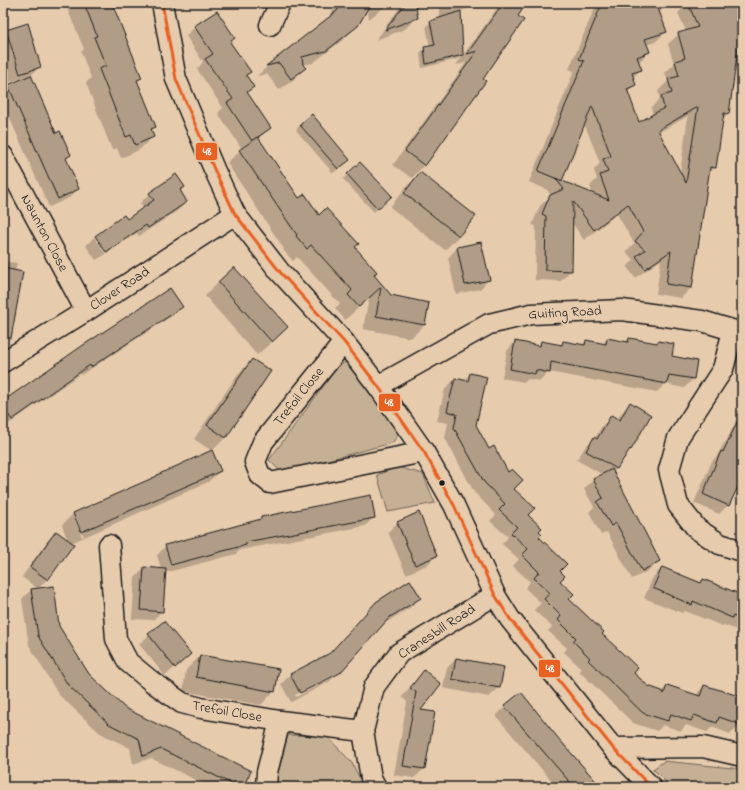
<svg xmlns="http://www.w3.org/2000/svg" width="745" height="790" viewBox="0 0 745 790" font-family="'Indie Flower',sans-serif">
  <rect width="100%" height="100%" fill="#e6cbad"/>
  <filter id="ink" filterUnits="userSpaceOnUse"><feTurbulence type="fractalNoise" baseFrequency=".025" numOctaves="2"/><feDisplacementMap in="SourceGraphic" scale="8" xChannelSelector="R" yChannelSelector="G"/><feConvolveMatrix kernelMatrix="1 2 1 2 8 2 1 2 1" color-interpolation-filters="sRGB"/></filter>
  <g filter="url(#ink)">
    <g fill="#c5af95" stroke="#706658">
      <polygon points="349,361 400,433 392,443 281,472 269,460 339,365"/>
      <polygon points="397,467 423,474 435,503 388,512 377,475"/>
      <polygon points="288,735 327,736 352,763 364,787 274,787"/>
      <polygon points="664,761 742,769 742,787 671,787 653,769"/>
    </g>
    <g fill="#0003" fill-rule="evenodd">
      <polygon points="65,3 111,3 141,78 137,82 155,127 151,131 153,137 139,150 121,158 117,148 112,150 86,83 91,78 81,52 84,49"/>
      <polygon points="337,3 390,3 369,19 367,8 357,26 345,38 313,63 302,65 304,68 293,80 279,90 267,74 257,76 267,67 328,19"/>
      <polygon points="403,3 414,3 417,17 405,29 376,40"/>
      <polygon points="439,3 484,3 460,11 462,54 458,59 422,68 420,53 425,48 430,47 426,26 431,22 440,18"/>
      <polygon points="501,3 526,3 517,16 481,79 424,165 412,178 393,165 466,63 456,65"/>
      <path d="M597,3H669L659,13L666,32L655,42L646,45L649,52L638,63L641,69L633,78L635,85L627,93L639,123L653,115L651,108L660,98L658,91L668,81L665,73L674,64L668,44L679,34L686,31L678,13L688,3H742V52L735,59L728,114L722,119L715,167L708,175L691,288L681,298L656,294L661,260L635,278L627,267L634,260L626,252L634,243L617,214L584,240L572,223L571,270L561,281L535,280L536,226L532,225L540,206L551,195L546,189L529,182L574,71L569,69ZM688,116L680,173L658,133ZM584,123L600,163L594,170L597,179L590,186L593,195L560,181Z"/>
      <polygon points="217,13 230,42 250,72 245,76 253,87 247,93 270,128 258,139 299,200 354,247 372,275 391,296 428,303 424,325 411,338 363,329 369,298 345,320 335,308 340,304 297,257 293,261 283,250 284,249 227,163 242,149 218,113 223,108 197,69 203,62 186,36 195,27"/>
      <polygon points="7,31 40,67 30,76 56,134 69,155 65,159 78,189 69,198 49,207 3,103 3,92 9,86 20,81 19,79 10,82 3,58 3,35"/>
      <polygon points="300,125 345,164 333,173 296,130"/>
      <polygon points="360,163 391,196 374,212 343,179"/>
      <polygon points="420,173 474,216 459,236 445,250 390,207 406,187"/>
      <polygon points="183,187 179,191 186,202 177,211 139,236 137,233 107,253 97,237 95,237 124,217 126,220 144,208 140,203 150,194"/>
      <polygon points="94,237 106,254 96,260 86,246"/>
      <polygon points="480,243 489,279 480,289 456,294 448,258 457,248"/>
      <polygon points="3,261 17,263 3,320"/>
      <polygon points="219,282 273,341 257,355 205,296"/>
      <polygon points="181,307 172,316 81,375 80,374 3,428 3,402"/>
      <polygon points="607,339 625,343 629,339 671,357 696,362 693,379 684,388 665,384 657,392 549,372 540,381 528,379 525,382 502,378 507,351 515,342 538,346 541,343 560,346 563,342 581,346 586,341 603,344"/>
      <polygon points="252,360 226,437 212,451 194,439 238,374"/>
      <polygon points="470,374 475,425 489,450 508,474 513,489 537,531 538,537 559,571 559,581 568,599 601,634 632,673 647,687 661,692 667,686 695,696 704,686 742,698 742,730 736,728 730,734 712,727 707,732 686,725 681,731 663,725 657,731 633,723 579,671 581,668 564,652 567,648 548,631 552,627 534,610 541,603 525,588 530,582 513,566 519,559 502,544 508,537 490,521 496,515 474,492 445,438 448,423 437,421 445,389 455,379 463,381"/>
      <polygon points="630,404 649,415 630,449 613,473 659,561 650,570 632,579 607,532 601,535 589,512 594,507 584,489 593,480 603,475 577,460 585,447 595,438 602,426 612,417 617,420 621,413"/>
      <polygon points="742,407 742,481 737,487 728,505 719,514 694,503 712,461 717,456 723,445 727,440"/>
      <path d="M220,471L208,482L71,543L47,579L38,589L22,577L47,541L57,532L68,541L62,525L74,513L154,479L157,475ZM74,518H76L84,537H82Z"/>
      <polygon points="374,517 365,526 240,550 236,554 164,573 162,611 153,620 132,619 135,578 144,568 161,569 157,555 166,546 258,521 261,518"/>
      <polygon points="397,523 436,556 427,565 406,574 388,532"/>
      <polygon points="662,568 700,583 703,580 742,596 742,632 724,625 722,626 685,611 682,613 644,598 653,577"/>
      <polygon points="31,590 59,626 88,675 125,709 242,787 210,787 151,758 133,764 130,748 100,733 58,694 29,645 22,599"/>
      <polygon points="420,597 411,607 382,625 339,672 295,695 296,697 334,677 329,682 291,702 281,684 290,675 328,655"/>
      <polygon points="164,622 190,654 165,676 139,644"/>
      <polygon points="200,656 274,691 261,705 183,691 186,670"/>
      <polygon points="456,659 499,688 489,697 443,688 447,668"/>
      <polygon points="424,672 419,711 424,769 414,778 394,775 407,702 402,697 415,681"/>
      <polygon points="505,707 558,739 599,787 557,787 496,716"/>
      <polygon points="432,782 437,787 427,787"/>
    </g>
    <g fill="#b19d87" stroke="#1c1c1c" fill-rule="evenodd">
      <polygon points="84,3 112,3 142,78 137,80 156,127 151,129 154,137 135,145 131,135 126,137 99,69 106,66 94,37 97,36"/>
      <polygon points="341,3 371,3 358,26 326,51 302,57 303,65 306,68 291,79 279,63 266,66 337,11"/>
      <polygon points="406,3 415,3 418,18 385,30"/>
      <polygon points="503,3 527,3 518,16 524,20 483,79 486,81 425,166 405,151 477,51 467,54"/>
      <path d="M602,3H656L667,32L645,39L650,52L637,57L642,70L632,73L636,85L627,89L639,122L664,108L661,96L672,93L668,79L679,76L675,61L685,58L678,33L698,27L688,3H742V48L738,47L729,114L724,113L716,168L710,167L692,288L666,284L671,251L645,269L636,256L645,250L635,241L643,232L628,204L594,230L573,201L572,271L545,270L546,216L542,214L550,195L564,189L555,178L609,200L600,175L608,172L603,159L611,156L592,106L562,181L538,171L584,61L579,59ZM698,107L686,183L658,130Z"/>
      <polygon points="217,11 235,38 230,42 251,72 246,75 254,87 247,92 271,128 252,141 227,103 233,99 205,59 213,54 194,26"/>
      <polygon points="461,11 463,55 426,64 424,47 435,45 430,21"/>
      <polygon points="28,23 41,67 20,74 6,30"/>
      <polygon points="31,75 56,133 60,131 71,155 66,158 79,189 58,199 8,85"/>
      <polygon points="312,114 350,160 338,169 300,125"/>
      <polygon points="258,137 299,198 305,194 319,215 326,208 359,244 355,247 377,272 374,275 391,295 429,303 425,325 376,316 381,287 359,307 348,295 352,290 311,245 307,249 296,236 297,235 239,150"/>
      <polygon points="360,162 392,196 378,209 347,174"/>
      <polygon points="420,172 476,216 459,236 404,193"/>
      <polygon points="176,174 185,187 180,190 187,202 148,228 146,225 106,252 95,236 124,215 127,219 154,200 149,193"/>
      <polygon points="481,242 490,280 465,285 457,247"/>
      <polygon points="234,267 288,327 272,342 218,282"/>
      <polygon points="3,268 23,272 11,338 3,337"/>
      <polygon points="170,288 183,307 91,367 90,365 12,420 3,407 3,401 82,346"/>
      <polygon points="607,338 628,342 629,338 657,343 658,341 674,344 672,356 697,361 694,379 669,375 667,384 551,362 550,373 536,370 535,374 510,369 515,341 540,346 541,341 562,345 563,341 585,345 586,340 606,344"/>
      <polygon points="252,359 271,371 226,438 207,425"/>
      <polygon points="470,373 487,377 476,425 489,449 494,446 508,472 512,469 523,480 514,489 535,508 528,515 542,528 539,531 542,534 539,537 567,564 560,571 565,576 560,581 574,594 569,599 604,632 602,634 638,668 634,673 648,686 662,691 664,694 667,685 700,696 704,685 742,697 742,725 719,717 717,723 694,715 691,721 671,714 668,721 643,713 588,660 590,658 573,641 576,638 558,620 561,616 544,599 550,593 534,578 539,572 522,555 528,549 511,533 517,527 499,510 505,504 484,482 454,428 457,414 447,411 455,378 468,381"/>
      <polygon points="630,402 651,415 631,450 630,449 617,469 586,451 594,437 597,439 611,415 620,420"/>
      <polygon points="742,412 742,478 729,506 703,494 721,451 723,452"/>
      <polygon points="212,450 221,471 81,532 73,513 157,476 157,475"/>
      <polygon points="612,469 660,561 642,571 616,523 611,526 597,502 603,498 593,479"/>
      <polygon points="371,495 375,518 246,542 246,545 171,565 165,545 261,519 261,517"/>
      <polygon points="419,512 437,556 415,565 397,522"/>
      <polygon points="56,531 74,544 48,580 30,567"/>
      <polygon points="144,567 166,569 163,612 141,610"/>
      <polygon points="662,567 701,583 703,579 742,595 742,620 733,616 732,618 693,601 692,605 653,588"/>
      <polygon points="410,580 421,598 390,617 340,673 300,693 290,674 330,653 376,602"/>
      <polygon points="54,586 59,626 89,674 125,708 251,771 243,787 238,787 161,749 143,756 139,739 109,724 68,685 38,636 31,589"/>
      <polygon points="164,621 191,654 175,668 148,634"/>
      <polygon points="200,655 279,669 275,692 196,677"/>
      <polygon points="456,658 504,667 500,688 452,679"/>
      <polygon points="424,670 441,684 421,710 435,712 425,769 403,766 416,692 410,688"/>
      <polygon points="521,692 558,738 601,787 574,787 504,706"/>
    </g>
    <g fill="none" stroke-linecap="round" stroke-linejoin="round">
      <g stroke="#1c1c1c" stroke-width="23">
        <g id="minor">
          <polyline points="162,3 176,79 214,169 235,214 280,272 344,342 378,386 424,452 454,505 495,595 510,619 613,748 651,787"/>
          <polyline points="270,25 280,3"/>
          <polyline points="3,156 86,311"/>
          <polyline points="733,331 723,369 678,438 669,470 678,505 697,529 720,544 742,551"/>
          <polyline points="344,342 263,442 255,462 260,475 270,483 424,452"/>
          <polyline points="3,362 86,311 235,214"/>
          <polyline points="378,386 489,324 531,314 622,310 702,321 742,333"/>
          <polyline points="109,545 116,639 128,662 151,681 182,703 201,708 280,721 363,731"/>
          <polyline points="613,748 703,747 742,756"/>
          <polyline points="266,787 267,772 280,721"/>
          <polyline points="376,787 371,778 363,731 374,687 399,653 495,595"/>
        </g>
      </g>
      <use href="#minor" stroke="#e6cbad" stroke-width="20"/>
      <g stroke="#e6cbad" stroke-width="6">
        <polyline id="bus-1" points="162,3 176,79 214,169 235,214 280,272 344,342 378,386 424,452 454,505 495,595 510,619 613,748 651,787"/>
      </g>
      <use href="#bus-1" stroke="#e76122" stroke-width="3"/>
    </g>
  </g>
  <circle fill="#1c1c1c" stroke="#e6cbad" stroke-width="1.5" cx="442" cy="483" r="3.5"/>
  <g text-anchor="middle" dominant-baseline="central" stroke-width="3.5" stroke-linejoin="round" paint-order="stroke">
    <g font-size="14" fill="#1c1c1c" stroke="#e6cbad">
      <text transform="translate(44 233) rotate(62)">Naunton Close</text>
      <text transform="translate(120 289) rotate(-33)">Clover Road</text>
      <text transform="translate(565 313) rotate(-3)">Guiting Road</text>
      <text transform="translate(299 397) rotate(-51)">Trefoil Close</text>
      <text transform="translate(437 632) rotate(-33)">Cranesbill Road</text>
      <text transform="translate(227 712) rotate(10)">Trefoil Close</text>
    </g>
  </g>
  <g stroke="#e6cbad" stroke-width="1.5">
    <rect x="195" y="142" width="23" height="19" rx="4" fill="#e76122"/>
    <rect x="378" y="393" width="23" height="19" rx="4" fill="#e76122"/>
    <rect x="538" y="659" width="23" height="19" rx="4" fill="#e76122"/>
  </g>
  <g font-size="11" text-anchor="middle" font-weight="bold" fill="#fff">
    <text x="207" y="155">48</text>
    <text x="389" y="406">48</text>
    <text x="550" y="672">48</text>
  </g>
  <rect width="745" height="790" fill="none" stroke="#e6cbad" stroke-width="16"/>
  <rect x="8" y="8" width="729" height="774" fill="none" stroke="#1c1c1c" stroke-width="1.5" filter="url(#ink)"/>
</svg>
